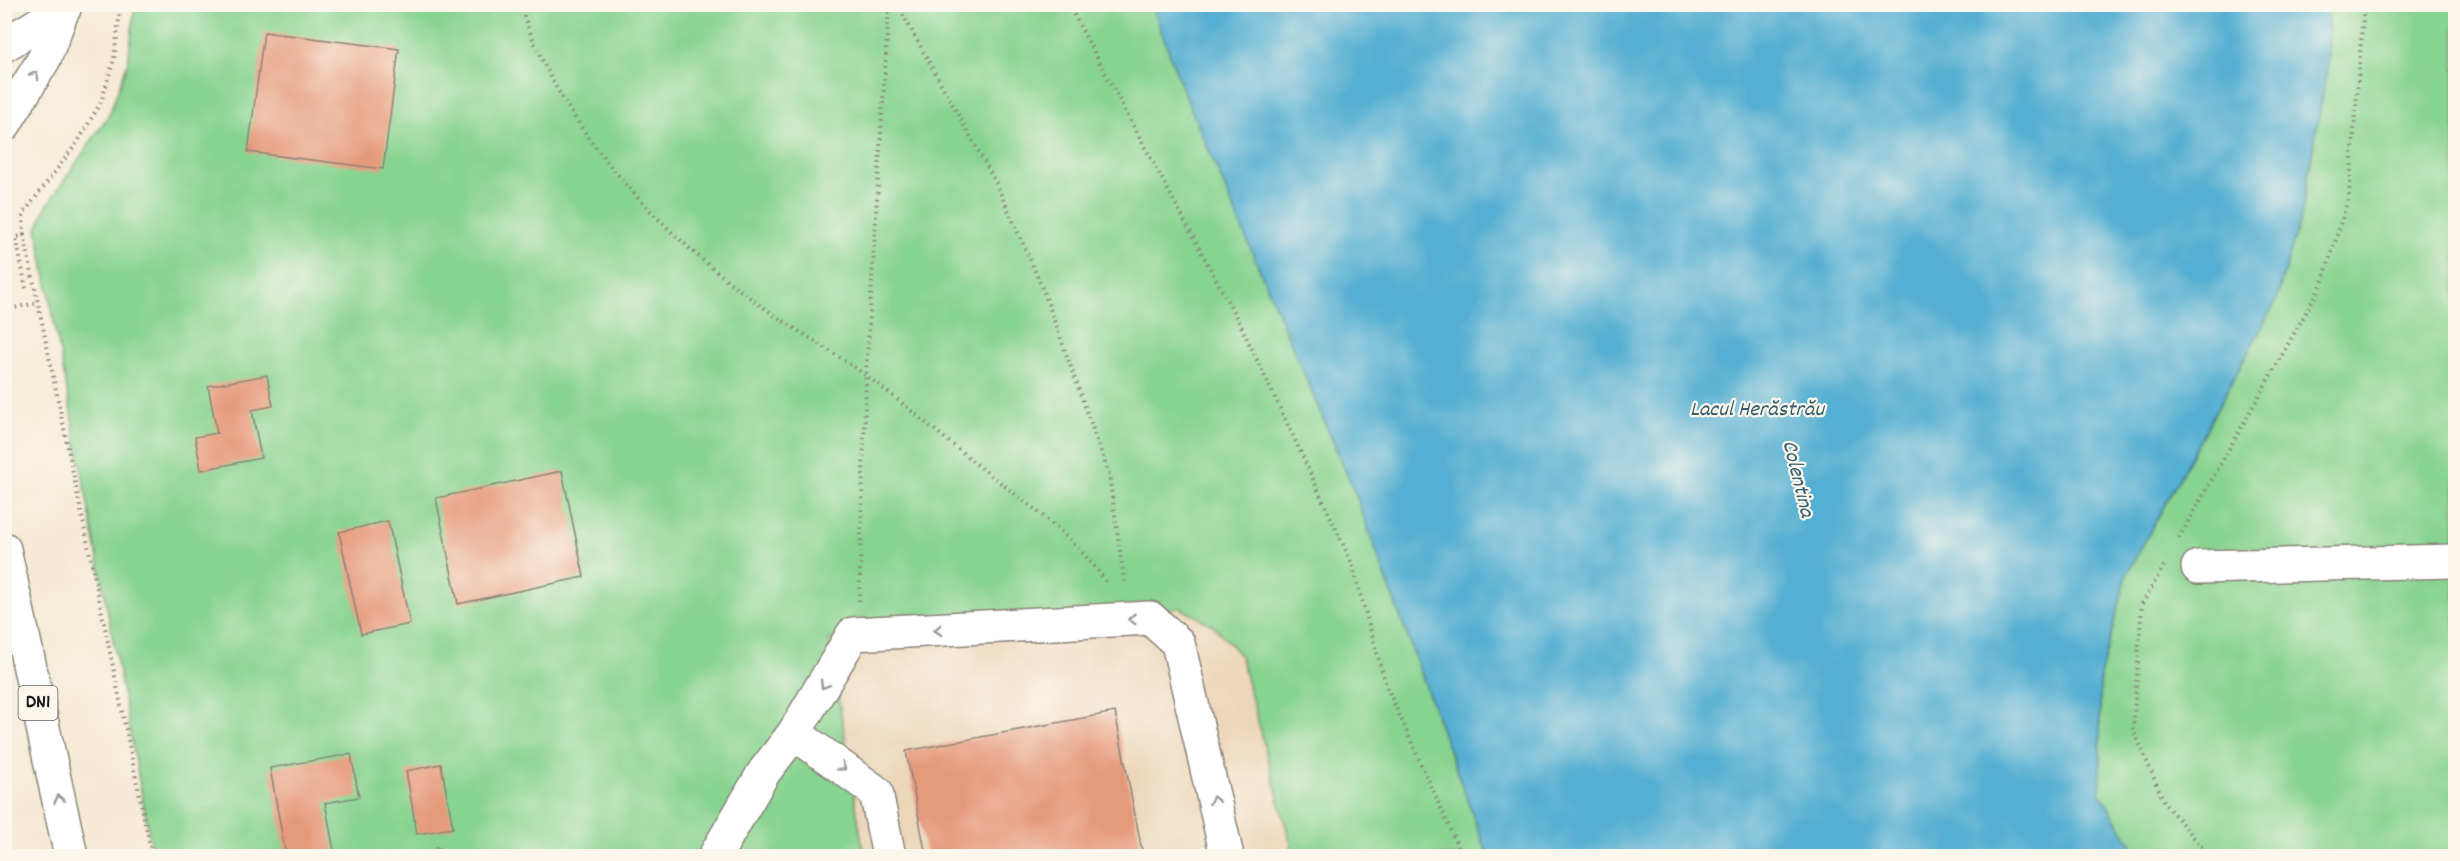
<svg xmlns="http://www.w3.org/2000/svg" width="2460" height="861" viewBox="0 0 2460 861" font-family="Dekko,sans-serif">
  <rect width="100%" height="100%" fill="#fbf7ec"/>
  <filter id="ink" filterUnits="userSpaceOnUse"><feTurbulence type="fractalNoise" baseFrequency=".0167" numOctaves="2"/><feDisplacementMap in="SourceGraphic" scale="12" xChannelSelector="R" yChannelSelector="G"/><feConvolveMatrix kernelMatrix="1 2 1 2 8 2 1 2 1" color-interpolation-filters="sRGB"/></filter>
  <filter id="wash" filterUnits="userSpaceOnUse"><feTurbulence type="fractalNoise" baseFrequency=".008" numOctaves="4" result="noise"/><feDisplacementMap in="SourceGraphic" scale="24" xChannelSelector="R" yChannelSelector="G"/><feGaussianBlur stdDeviation="1.35" result="paint"/><feColorMatrix in="noise" values="0 0 0 0 0 0 0 0 0 0 0 0 0 0 0 0 0 1.4 0 .05"/><feComposite in="paint" operator="in"/></filter>
  <g filter="url(#wash)">
    <rect width="100%" height="100%" fill="#f5ead5"/>
    <polygon fill="#edd7bb" points="1180,608 1214,626 1240,655 1294,856 864,856 829,639"/>
    <g fill="#87d390" stroke="#527856" stroke-width="1.5">
      <polygon points="135,5 1152,5 1181,85 1355,493 1488,856 1294,856 1240,655 1214,626 1180,608 829,639 864,856 153,856 37,229 46,207 109,115 128,62"/>
      <polygon points="2327,5 2455,5 2455,856 2138,856 2100,793 2100,676 2127,574 2276,301 2301,216 2329,59"/>
    </g>
    <polygon fill="#54afd2" stroke="#386677" stroke-width="1.5" points="1152,5 2327,5 2329,59 2301,216 2276,301 2127,574 2100,676 2100,793 2138,856 1488,856 1355,493 1181,85"/>
    <g id="blocks">
      <g fill="#e69a7c">
        <polygon points="264,32 399,49 383,169 248,152"/>
        <polygon points="267,375 273,406 252,410 261,458 201,470 195,437 217,433 208,386"/>
        <polygon points="562,471 584,577 458,604 436,498"/>
        <polygon points="388,521 410,624 361,634 339,532"/>
        <polygon points="1115,712 1143,856 926,856 906,751"/>
        <polygon points="351,754 359,797 325,803 335,856 286,856 270,768"/>
        <polygon points="441,764 453,828 417,834 406,771"/>
        <polygon points="436,847 456,856 431,856"/>
      </g>
    </g>
  </g>
  <g filter="url(#ink)">
    <use href="#blocks" fill-opacity="0" stroke="#888378" stroke-width="1.5"/>
    <g fill="none" stroke-linecap="round" stroke-linejoin="round">
      <g stroke="#888378" stroke-width="36">
        <g id="minor">
          <polyline points="4,45 64,9"/>
          <polyline points="4,125 44,59 65,4"/>
          <polyline points="2198,567 2456,561"/>
          <polyline points="794,733 876,792 889,856"/>
          <polyline points="715,856 764,772 794,733 853,634 1150,618 1178,643 1227,856"/>
        </g>
      </g>
      <g stroke="#888378" stroke-width="36">
        <polyline id="major" points="4,549 71,856"/>
      </g>
      <g stroke="#888378" stroke-width="4" stroke-dasharray="1.5 4.5" stroke-linecap="butt">
        <path d="M520,4C557,121 646,218 741,291C781,322 825,346 865,375C904,403 941,436 979,466C1024,502 1076,536 1108,585"/>
        <polyline points="897,4 996,183 1043,289 1109,474 1125,585"/>
        <polyline points="1068,4 1241,326 1295,440 1352,564 1386,685 1462,856"/>
        <polyline points="24,235 23,214 79,140 101,102 114,59 121,4"/>
        <polyline points="26,288 16,237 24,235 152,856"/>
        <polyline points="4,310 37,303"/>
        <polyline points="2179,538 2322,284 2349,196 2364,4"/>
        <polyline points="2164,566 2142,604 2133,729 2165,804 2210,856"/>
        <polyline points="859,601 866,376 889,4"/>
      </g>
      <use href="#minor" stroke="#fff" stroke-width="33"/>
      <use href="#major" stroke="#fff" stroke-width="33"/>
    </g>
    <defs><path id="oneway-chevron" d="M-2-3.5L2.5 0L-2 3.5" fill="none" stroke-width="1.6" stroke-linecap="round" stroke-linejoin="round" transform="scale(1.5)"/></defs>
    <g stroke="#999">
      <use href="#oneway-chevron" transform="translate(35 75) rotate(-61)"/>
      <use href="#oneway-chevron" transform="translate(1132 619) rotate(177)"/>
      <use href="#oneway-chevron" transform="translate(938 630) rotate(177)"/>
      <use href="#oneway-chevron" transform="translate(824 685) rotate(121)"/>
      <use href="#oneway-chevron" transform="translate(842 767) rotate(36)"/>
      <use href="#oneway-chevron" transform="translate(59 799) rotate(-102)"/>
      <use href="#oneway-chevron" transform="translate(1214 800) rotate(-103)"/>
    </g>
  </g>
  <g text-anchor="middle" dominant-baseline="central" stroke-width="4.5" stroke-linejoin="round" paint-order="stroke">
    <rect fill="#fbf7ec" stroke="#5f5e5a" stroke-width="1.5" x="18.5" y="686" width="39" height="34" rx="4.5"/>
    <g font-size="20" font-weight="bold" fill="#1c1c1c">
      <text x="38" y="703">DN1</text>
    </g>
    <g font-size="22" font-style="italic" fill="#355e6e" stroke="#fbf7ec">
      <text x="1757" y="410">Lacul Herăstrău</text>
      <text transform="translate(1797 479) rotate(76)">Colentina</text>
    </g>
  </g>
  <rect width="2460" height="861" fill="none" stroke="#fbf7ec" stroke-width="24"/>
</svg>
